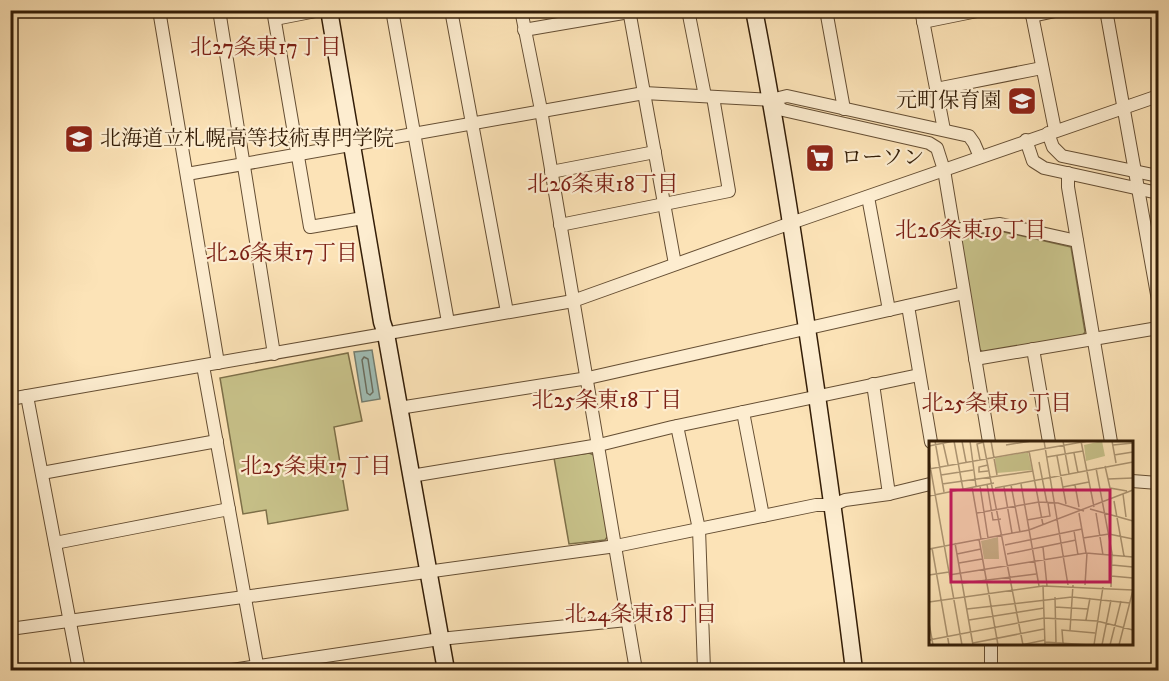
<svg xmlns="http://www.w3.org/2000/svg" width="1169" height="681" viewBox="0 0 1169 681" font-family="'IM FELL DW Pica','Noto Serif JP',serif">
  <rect width="100%" height="100%" fill="#fce3b7"/>
  <filter id="stains"><feTurbulence type="fractalNoise" baseFrequency=".00333" numOctaves="4"/><feColorMatrix values="0 0 0 0 .2 0 0 0 0 .09 0 0 0 0 .02 0 0 0 .5 -.17"/></filter>
  <radialGradient id="worn" r=".72"><stop offset=".6" stop-color="#630" stop-opacity="0"/><stop offset="1" stop-color="#630" stop-opacity=".3"/></radialGradient>
  <g fill="#c7c189" stroke="#7d6f48" stroke-width="1.5">
    <polygon points="1000,231 1071,247 1085,332 1083,335 983,352 979,349 961,241 964,237"/>
    <polygon points="348,353 362,421 334,427 348,510 268,524 266,510 243,514 220,378"/>
    <polygon points="589,453 594,455 608,536 605,540 569,544 554,458"/>
  </g>
  <polygon fill="#a0bdb5" stroke="#747d6f" stroke-width="1.5" points="372,350 380,399 362,402 354,352"/>
  <g fill="none" stroke-linecap="round" stroke-linejoin="round">
    <polygon stroke="#6a6d5e" stroke-width="1.5" points="364,357 368,359 373,392 370,395 367,393 362,360"/>
    <g stroke="#654e33" stroke-width="14">
      <g id="street">
        <polyline points="159,10 218,363"/>
        <polyline points="219,10 274,354"/>
        <polyline points="273,10 310,227 363,218"/>
        <polyline points="392,10 448,322"/>
        <polyline points="451,10 507,312"/>
        <polyline points="521,10 541,110 636,670"/>
        <polyline points="629,10 675,264"/>
        <polyline points="688,10 705,96"/>
        <polyline points="826,10 844,109"/>
        <polyline points="921,10 944,130"/>
        <polyline points="1031,10 1055,130"/>
        <polyline points="1106,10 1158,300"/>
        <polyline points="1032,16 1060,10"/>
        <polyline points="275,19 321,10"/>
        <polyline points="923,22 982,10"/>
        <polyline points="524,30 629,12"/>
        <polyline points="936,89 1042,68"/>
        <polyline points="771,100 783,110 929,143 937,148 944,170 989,442"/>
        <polyline points="1048,133 1053,147 1062,156 1158,176"/>
        <polyline points="1026,140 1033,161 1044,168 1158,193"/>
        <polyline points="551,172 655,152"/>
        <polyline points="1068,173 1068,187 1111,442"/>
        <polyline points="187,174 644,93 771,100 787,96 969,136 974,143 980,157"/>
        <polyline points="868,197 889,310"/>
        <polyline points="560,225 729,191 713,97"/>
        <polyline points="955,230 1000,224 1077,241"/>
        <polyline points="908,306 931,442"/>
        <polyline points="1033,349 1049,442"/>
        <polyline points="975,359 1158,328"/>
        <polyline points="203,366 258,670"/>
        <polyline points="873,384 889,494"/>
        <polyline points="27,396 79,670"/>
        <polyline points="10,399 573,301 791,223 1158,96"/>
        <polyline points="399,408 588,378 964,293"/>
        <polyline points="743,412 763,516"/>
        <polyline points="677,426 699,529 704,670"/>
        <polyline points="42,473 217,441"/>
        <polyline points="411,476 599,445 672,427 919,375"/>
        <polyline points="1132,481 1158,483"/>
        <polyline points="55,543 229,509"/>
        <polyline points="10,629 616,546 816,505 833,505 845,500 889,494 930,484"/>
        <polyline points="232,670 440,639 627,620"/>
        <polyline points="991,670 991,644"/>
      </g>
    </g>
    <g stroke="#331d07" stroke-width="19">
      <g id="secondary">
        <polyline points="329,10 382,322 386,334 446,670"/>
        <path d="M754,10C779,138 798,267 817,396C830,487 843,579 854,670"/>
      </g>
    </g>
    <use href="#street" stroke="#fdedd0" stroke-width="12"/>
    <use href="#secondary" stroke="#fdedd0" stroke-width="16"/>
  </g>
  <defs>
    <g id="school-square" transform="scale(1.5)"><rect x="-9" y="-9" width="18" height="18" rx="4" fill="#8f2418" stroke="#fdedd0"/><path d="M0-5L7-2L0 1L-7-2ZM-4 1L0 2.5L4 1V4Q0 6-4 4Z" fill="#fff"/></g>
    <g id="supermarket-square" transform="scale(1.5)"><rect x="-9" y="-9" width="18" height="18" rx="4" fill="#8f2418" stroke="#fdedd0"/><path d="M-6-5.5h2.5l.6 2H6L4.5 2H-2.5L-4.4-4H-6ZM-1.5 3.2a1.3 1.3 0 1 0 .1 0ZM3 3.2a1.3 1.3 0 1 0 .1 0Z" fill="#fff"/></g>
  </defs>
  <g fill-rule="evenodd">
    <use href="#school-square" x="1022" y="101"/>
    <use href="#school-square" x="79" y="139"/>
    <use href="#supermarket-square" x="820" y="158"/>
  </g>
  <g text-anchor="middle" dominant-baseline="central" stroke-width="4.5" stroke-linejoin="round" paint-order="stroke">
    <g font-size="21" fill="#331d07" stroke="#fdedd0" text-anchor="start">
      <text x="1001" y="101" text-anchor="end">元町保育園</text>
      <text x="100" y="139">北海道立札幌高等技術専門学院</text>
      <text x="841" y="158">ローソン</text>
    </g>
    <g font-size="22" fill="#7a1f14" stroke="#fdedd0">
      <text x="266" y="47">北27条東17丁目</text>
      <text x="603" y="184">北26条東18丁目</text>
      <text x="971" y="230">北26条東19丁目</text>
      <text x="282" y="253">北26条東17丁目</text>
      <text x="607" y="400">北25条東18丁目</text>
      <text x="997" y="403">北25条東19丁目</text>
      <text x="316" y="466">北25条東17丁目</text>
      <text x="641" y="614">北24条東18丁目</text>
    </g>
  </g>
  <g transform="translate(929 441)">
    <rect width="204" height="204" fill="#fce3b7"/>
    <path d="M173,0L176,15L157,20L155,4ZM99,11L103,29L68,32L66,17ZM69,96L70,118H55L52,100Z" fill="#c7c189"/>
    <path fill="none" stroke="#ac9471" stroke-width="1.5" d="M6,0L15,51M25,0L34,48M33,0L37,21M41,0L47,45M54,0L94,204M62,0L68,34M115,0L139,144M134,0L140,33M152,0L165,66M183,0L187,22M14,2L19,24M77,4L102,0M184,4L204,2M0,5L25,0M100,10L114,84M145,12L149,32M185,14L204,11M128,15L137,63M118,16L154,10M0,19L33,204M51,19L48,3L55,1M110,21L118,62M59,24L50,26V31L59,30M176,25L181,47L198,50M167,27L183,112L182,146M0,28L159,0M12,34L44,29M179,38L204,37M13,43L104,30M58,43L64,79L72,78M92,43L110,145M82,44L91,91M146,44L150,66M51,45L59,97M43,46L52,98M75,46L83,92M134,46L160,41M66,47L204,21M194,53L197,76M0,55L65,42M185,60L195,115M161,68L204,80M48,72L110,61L129,62L155,70M150,72L157,112M167,72L174,114M98,79L121,75L119,62M145,90L149,114M154,97L180,93L204,98M50,98L69,204M26,102L44,204M76,104L153,88M114,106L118,145M3,107L20,204M0,108L100,89L204,49M28,113L52,108M78,113L147,99M30,122L53,118M183,124L204,126M0,134L20,131M20,134L157,112L204,116M182,135L204,137M34,142L107,133M156,144L158,112M114,145L116,204M126,156L127,202M0,161L114,145L204,149M126,166L159,168M38,168L143,156L201,162M40,179L115,167M157,179L161,157M0,182L4,204M141,189L144,144M0,199L115,177L168,180L204,189M116,201L161,204M44,202L115,188M134,202L133,189L166,192M92,204L116,199M165,204L174,146M173,204L182,159M181,204L192,160M190,204L204,149"/>
    <path fill="#c2185b" fill-opacity="0.15" stroke="#c2185b" stroke-width="3" d="M22,49H181V141H22Z"/>
    <rect width="204" height="204" fill="none" stroke="#331d07" stroke-width="3"/>
  </g>
  <rect width="1169" height="681" fill="none" stroke="#fce3b7" stroke-width="36"/>
  <rect x="12" y="12" width="1145" height="657" fill="none" stroke="#331d07" stroke-width="3"/>
  <rect x="18" y="18" width="1133" height="645" fill="none" stroke="#331d07" stroke-width="1.5"/>
  <rect width="100%" height="100%" filter="url(#stains)"/>
  <rect width="100%" height="100%" fill="url(#worn)"/>
</svg>
